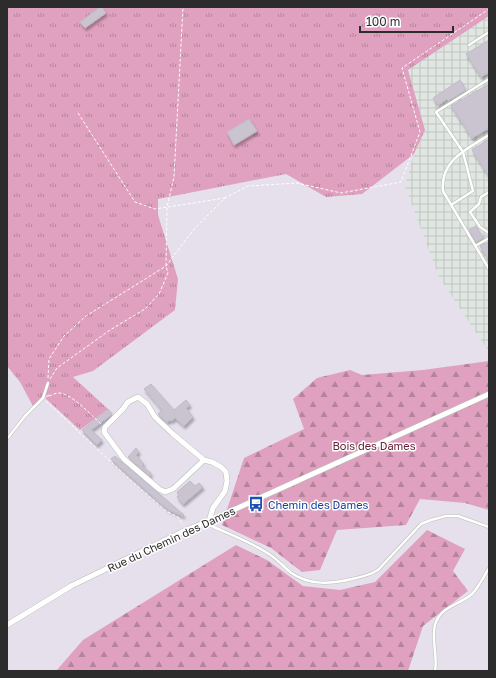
<svg xmlns="http://www.w3.org/2000/svg" width="496" height="678" viewBox="0 0 496 678" font-family="'Golos Text',sans-serif">
  <defs>
    <pattern id="industrial-grid" width="8" height="8" patternUnits="userSpaceOnUse"><rect width="8" height="8" fill="#e0e6e1"/><path d="M0 4h8M4 0v8" fill="none" stroke="#c0c5c1"/></pattern>
    <pattern id="grass-tufts" width="24" height="20" patternUnits="userSpaceOnUse"><rect width="24" height="20" fill="#dfa1bf"/><path d="M3 7l-1-3M5 7V3M7 7l1-3M15 17l-1-3M17 17v-4M19 17l1-3" fill="none" stroke="#b5839b"/></pattern>
    <pattern id="forest-firs" width="22" height="20" patternUnits="userSpaceOnUse"><rect width="22" height="20" fill="#dfa1bf"/><path d="M5 1l3.5 6h-7zM16 11l3.5 6h-7z" fill="#b5839b"/></pattern>
    <filter id="shadow"><feDropShadow dx="1.5" dy="3" stdDeviation="1" flood-color="#0004"/></filter>
  </defs>
  <rect width="100%" height="100%" fill="#e6e0ed"/>
  <polygon fill="url(#industrial-grid)" points="489,16 489,352 439,277 405,186 414,154 425,130 408,70"/>
  <polygon fill="url(#grass-tufts)" points="7,7 489,7 489,16 408,70 425,130 414,154 362,194 326,197 286,174 158,199 158,215 178,279 175,310 93,371 73,377 108,409 80,430 45,398 49,396 49,394 43,398 34,408 20,382 7,366"/>
  <g fill="url(#forest-firs)">
    <polygon points="489,361 489,510 465,503 420,499 406,525 337,530 320,570 302,572 271,548 222,525 244,458 304,429 293,399 317,378 350,370 362,375 423,370"/>
    <polygon points="427,530 465,549 453,571 468,591 423,626 408,671 56,671 83,640 236,545 267,560 303,586 340,590 375,582"/>
  </g>
  <g fill="#cac4d0" stroke="#c1b9c8" filter="url(#shadow)">
    <polygon points="100,7 102,7 106,13 85,28 80,22"/>
    <polygon points="489,40 489,72 481,77 466,54"/>
    <polygon points="460,80 466,90 448,101 447,99 438,105 433,98"/>
    <polygon points="489,84 489,128 472,138 451,106"/>
    <polygon points="249,119 257,131 234,145 227,132"/>
    <polygon points="489,139 489,177 472,150"/>
    <polygon points="476,226 483,238 476,242 469,230"/>
    <polygon points="489,242 489,261 480,246"/>
    <polygon points="151,384 174,410 186,400 190,405 186,408 193,417 184,426 175,418 171,421 170,420 167,422 158,414 162,410 144,389"/>
    <polygon points="108,409 112,414 91,430 102,440 97,445 82,430"/>
    <polygon points="136,448 139,452 136,455 144,464 142,466 151,473 150,476 128,457"/>
    <polygon points="115,456 184,515 183,516 169,510 159,502 111,459"/>
    <polygon points="190,481 195,486 199,483 203,487 183,504 177,497 179,495 177,492"/>
  </g>
  <g fill="none" stroke-linecap="round" stroke-linejoin="round">
    <g stroke="#b7bfb3" stroke-width="3.5">
      <g id="lane">
        <polyline points="469,45 489,32"/>
        <path d="M489,135C467,149 440,160 443,191L489,269"/>
        <polyline points="489,192 481,197 479,204 470,212 480,227 489,233"/>
        <polyline points="451,205 473,191 463,152 436,112 489,79"/>
        <polyline points="475,246 489,238"/>
        <polyline points="7,439 25,416 43,398 48,383"/>
        <path d="M205,523C226,533 250,541 269,554C277,559 283,566 290,572C309,586 331,584 352,579C362,577 370,575 378,570L421,524L431,520L446,516H458L489,527"/>
        <path d="M435,671C438,655 431,640 435,625C440,606 460,605 472,594C479,587 484,576 489,568"/>
      </g>
    </g>
    <g stroke="#b7bfb3" stroke-width="6">
      <g id="street">
        <polyline points="204,460 173,489 165,492 159,489 124,459 104,432 105,427 123,409 128,402 138,397 147,404 155,417 173,434 204,460 212,462 221,467 226,472 227,481 225,491 213,508 209,521"/>
        <polyline points="7,625 71,586 186,530 209,521 489,394"/>
      </g>
    </g>
    <g stroke="#fff" stroke-width="1" stroke-dasharray="3 2" stroke-linecap="butt">
      <polyline points="78,113 135,202 155,209 225,198"/>
      <polyline points="48,378 49,359 64,336 86,316 166,266 194,229 225,198 248,186 297,183 341,193 401,182 420,132 402,68 489,9"/>
      <polyline points="50,379 57,368 110,330 145,309 159,294 168,273 166,266 167,207 174,177 183,7"/>
      <path d="M49,396C52,395 55,393 59,393C71,393 91,415 101,424"/>
      <polyline points="46,401 127,477 166,511 178,517 183,525"/>
    </g>
    <use href="#lane" stroke="#fff" stroke-width="2.5"/>
    <use href="#street" stroke="#fff" stroke-width="5"/>
  </g>
  <defs>
    <g id="bus-bare" transform="scale(1.2)"><path d="M-5-6H5V4H4V6H2V4H-2V6H-4V4H-5ZM-3.5-4V0h7V-4ZM-3.5 1.2v1.5H-2V1.2ZM2 1.2v1.5H3.5V1.2Z" fill="#1a4fb4" stroke="#fff" stroke-width="2.5" paint-order="stroke"/></g>
  </defs>
  <g fill-rule="evenodd">
    <use href="#bus-bare" x="256" y="504"/>
  </g>
  <g text-anchor="middle" dominant-baseline="central" stroke-width="3" stroke-linejoin="round" paint-order="stroke">
    <g font-size="11" fill="#662038" stroke="#fff">
      <text x="374" y="445">Bois des Dames</text>
    </g>
    <g font-size="11" fill="#164399" stroke="#fff" text-anchor="start">
      <text x="268" y="504">Chemin des Dames</text>
    </g>
    <g font-size="11" fill="#2c2c2c" stroke="#fff">
      <text transform="translate(171 539) rotate(-25)">Rue du Chemin des Dames</text>
    </g>
  </g>
  <rect width="496" height="678" fill="none" stroke="#2c2c2c" stroke-width="16"/>
  <path d="M360 26v6h93v-6" fill="none" stroke="#2c2c2c" stroke-width="2"/>
  <text x="366" y="26" font-size="12" fill="#2c2c2c" stroke="#ffffff" stroke-width="3" paint-order="stroke">100 m</text>
</svg>
